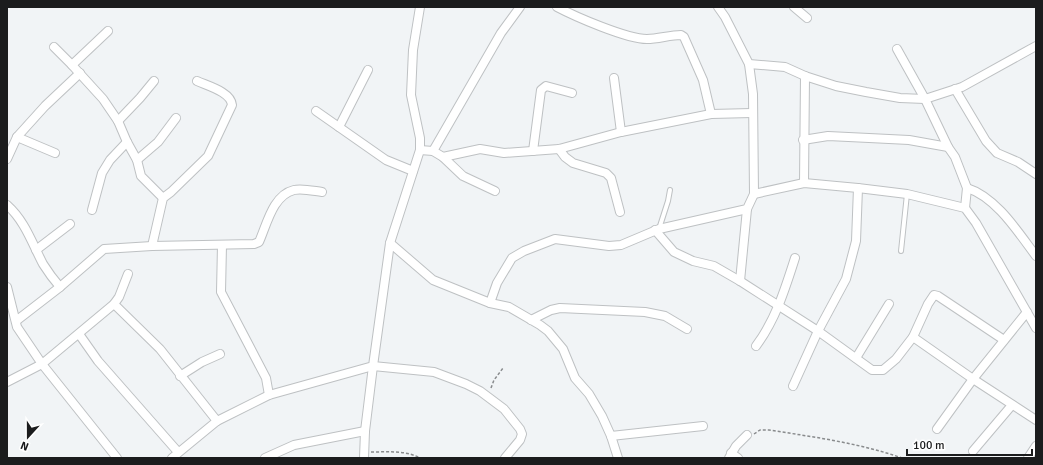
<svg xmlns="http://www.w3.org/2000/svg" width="1043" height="465" viewBox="0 0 1043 465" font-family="Signika,sans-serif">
  <rect width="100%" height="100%" fill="#f1f4f6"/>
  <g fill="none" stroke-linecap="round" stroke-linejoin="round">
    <g stroke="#bec1c3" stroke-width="6">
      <g id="service">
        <polyline points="659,229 668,201 670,190"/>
        <polyline points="901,251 907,194"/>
      </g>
    </g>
    <g stroke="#bec1c3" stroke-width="10">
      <g id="minor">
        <path d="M557,7C576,17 627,39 647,39C658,39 670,35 681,35L684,37L703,80L711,114"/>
        <polyline points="718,7 725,17 749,64 785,67 805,76 836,86 866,92 900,98 925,99 962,87 1036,46"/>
        <polyline points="794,7 807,18"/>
        <polyline points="54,47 72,65 103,99 118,121 127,142 137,160 141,176 163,198"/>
        <polyline points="897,49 925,99 948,147"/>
        <polyline points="72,65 108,31"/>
        <polyline points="614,78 621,132"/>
        <polyline points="955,89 986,141 997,153 1018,162 1036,174"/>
        <polyline points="316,111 386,160 413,171"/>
        <polyline points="118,121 140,98 154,81"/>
        <polyline points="339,127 368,70"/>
        <polyline points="17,137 55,153"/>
        <polyline points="803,140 828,136 869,138 909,140 948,147 955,157 967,188 965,208"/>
        <polyline points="559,149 565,157 573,163 606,173 611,178 620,212"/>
        <polyline points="420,150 433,151 443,157 480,149 504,153 559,149 621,132 711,114 752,113"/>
        <polyline points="433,151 501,33 520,7"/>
        <polyline points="533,151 541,90 546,86 572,93"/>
        <polyline points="443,157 463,176 495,191"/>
        <polyline points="7,159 17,137 45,106 80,73"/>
        <polyline points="137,160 158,142 176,118"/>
        <polyline points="804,183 805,76"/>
        <path d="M967,188C996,197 1018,232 1036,256"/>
        <polyline points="754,194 804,183 858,188 907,194 965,208 976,223 1036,328"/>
        <path d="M7,205C25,221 32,243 43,264C48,272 54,280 60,287"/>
        <polyline points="92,210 102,173 110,160 127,142"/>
        <polyline points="655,230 674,252 693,261 714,266 740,281 818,331 872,370 883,370 896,359 913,337 928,304 934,295 938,296 1004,340"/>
        <polyline points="390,243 433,280 490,303 509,307 540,325 548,331 563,349 575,378 589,394 602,416 611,436 618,458"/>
        <polyline points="222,245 221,292 266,378 269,395"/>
        <path d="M152,246L163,198L171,192L208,156L232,105C231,92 208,86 197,81"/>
        <polyline points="36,250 70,224"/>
        <polyline points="740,281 747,209"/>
        <polyline points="7,287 17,327 42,364 117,458"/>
        <polyline points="490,303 497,283 512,258 524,251 555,239 609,246 621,245 659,229 747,209 754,194 753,94 749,64"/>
        <polyline points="114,304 160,349 217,421"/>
        <polyline points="531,320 551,310 560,308 645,312 665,316 687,329"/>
        <path d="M16,321L60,287L104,249L152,246L254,244L259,242C267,224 273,195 294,190C302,188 314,191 322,192"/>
        <polyline points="79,334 98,361 178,452"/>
        <polyline points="913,337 973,379 1036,420"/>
        <path d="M756,346C776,319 785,289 795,258"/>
        <polyline points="856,358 889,304"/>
        <polyline points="180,376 202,362 220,354"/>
        <polyline points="7,382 42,364 114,304 119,297 128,274"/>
        <polyline points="793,386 818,331 846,279 856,241 858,188"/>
        <polyline points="937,429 973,379 1027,312"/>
        <polyline points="611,436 703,426"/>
        <polyline points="973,451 1012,405"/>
        <polyline points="731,453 738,458"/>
        <polyline points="172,458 217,421 269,395 373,366 390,243 420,150 420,138 411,95 413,50 420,7"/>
        <polyline points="265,458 294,445 365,431"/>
        <polyline points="364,458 365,431 373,366 434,372 466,384 480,391 504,409 520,429 522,434 520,440 505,458"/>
        <polyline points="729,458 736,446 747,435"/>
        <polyline points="1028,458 1036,446"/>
      </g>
    </g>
    <g stroke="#898b8d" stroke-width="1.5" stroke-dasharray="3 2" stroke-linecap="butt">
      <polyline points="491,388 494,380 503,368"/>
      <path d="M754,434L760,430H769C814,437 859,443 902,458"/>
      <path d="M371,452C388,452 405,450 420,458"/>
    </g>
    <use href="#service" stroke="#fff" stroke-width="4"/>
    <use href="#minor" stroke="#fff" stroke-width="8"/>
  </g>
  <rect width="1043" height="465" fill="none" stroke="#1b1c1d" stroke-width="16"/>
  <g transform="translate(28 437) rotate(201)" stroke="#ffffff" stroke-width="3" paint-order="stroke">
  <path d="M0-3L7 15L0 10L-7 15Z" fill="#1b1c1d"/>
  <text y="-6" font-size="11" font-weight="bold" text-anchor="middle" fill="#1b1c1d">N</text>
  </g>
  <path d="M907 449v6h125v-6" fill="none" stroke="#1b1c1d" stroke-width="2"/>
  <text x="913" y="449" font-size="12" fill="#1b1c1d" stroke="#ffffff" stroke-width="3" paint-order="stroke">100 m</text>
</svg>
